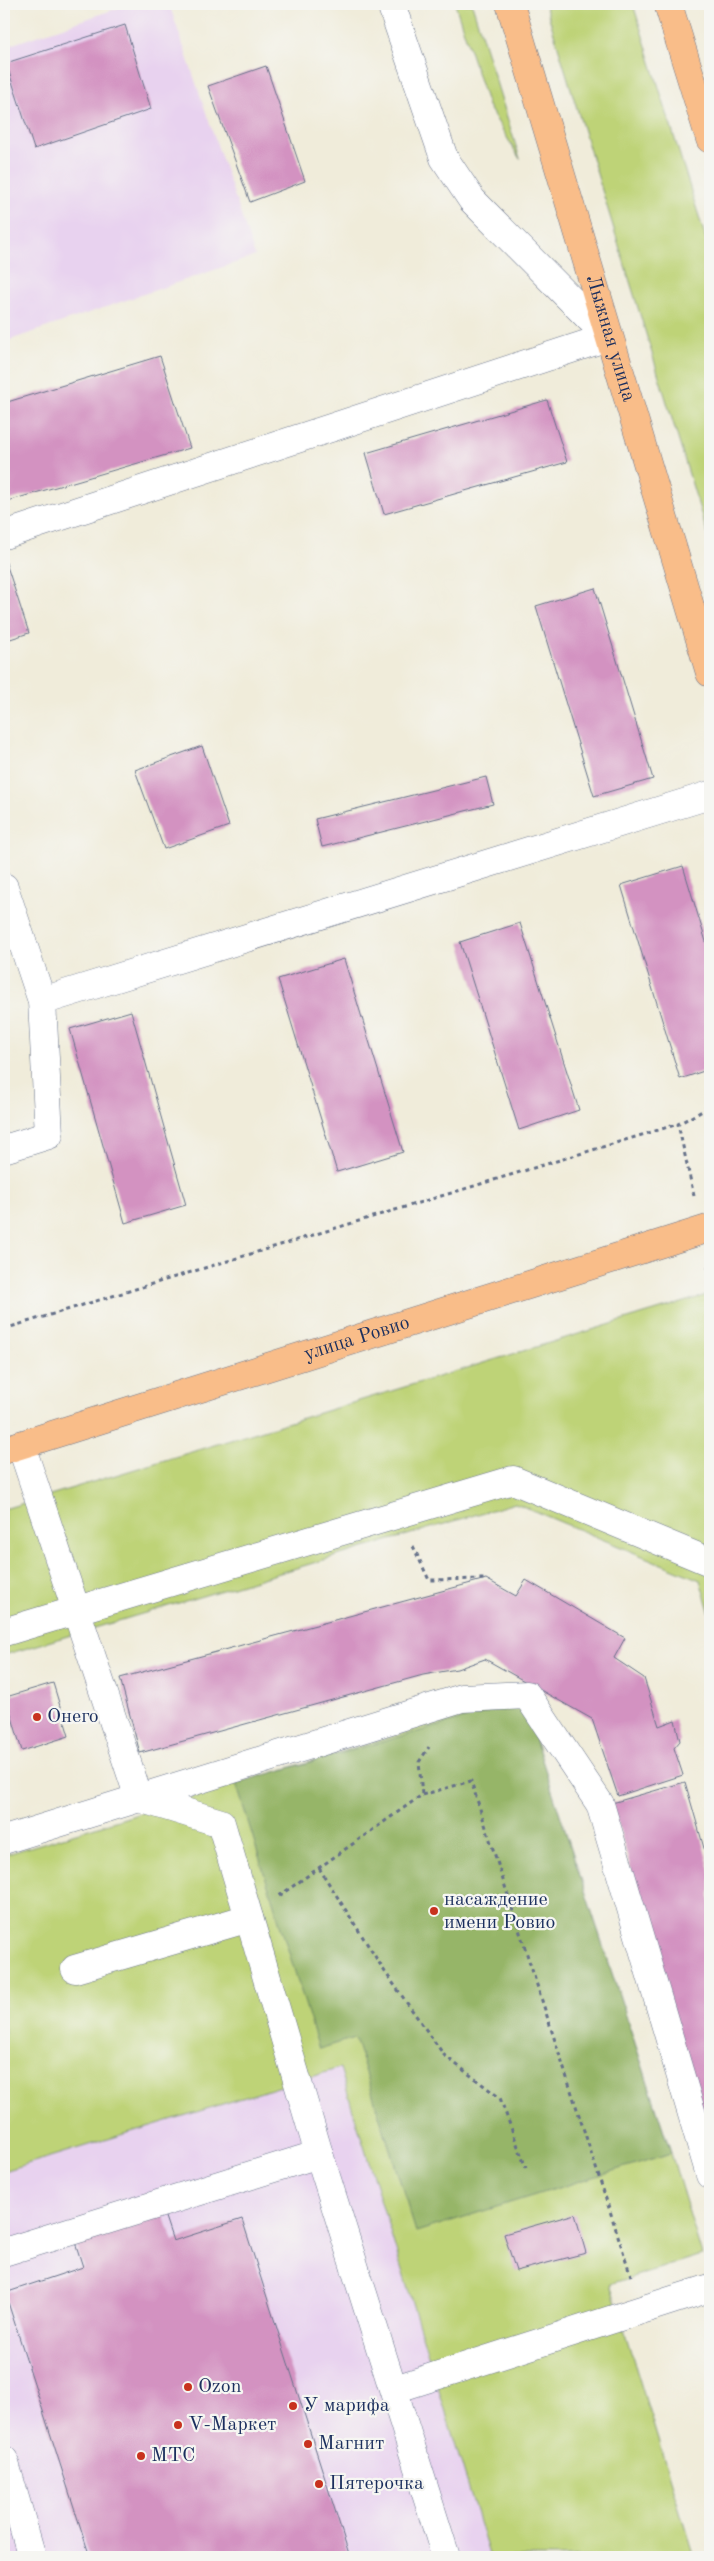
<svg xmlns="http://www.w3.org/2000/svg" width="714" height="2561" viewBox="0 0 714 2561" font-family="'Old Standard TT',serif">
  <rect width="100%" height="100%" fill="#f6f6f2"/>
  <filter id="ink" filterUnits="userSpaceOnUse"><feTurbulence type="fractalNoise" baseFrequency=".02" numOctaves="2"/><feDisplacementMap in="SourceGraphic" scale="10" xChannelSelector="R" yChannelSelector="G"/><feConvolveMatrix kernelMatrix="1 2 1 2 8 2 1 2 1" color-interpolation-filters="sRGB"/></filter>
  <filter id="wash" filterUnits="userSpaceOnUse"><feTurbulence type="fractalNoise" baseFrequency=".0096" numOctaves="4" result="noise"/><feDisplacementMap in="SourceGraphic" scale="20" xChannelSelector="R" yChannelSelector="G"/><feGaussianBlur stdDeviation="1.12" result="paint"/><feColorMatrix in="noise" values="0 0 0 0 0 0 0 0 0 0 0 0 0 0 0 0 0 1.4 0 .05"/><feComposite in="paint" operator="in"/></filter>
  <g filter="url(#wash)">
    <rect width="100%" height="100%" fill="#f0ecda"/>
    <g fill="#e8d2ef">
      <polygon points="130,4 169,4 255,256 4,342 4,47"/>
      <polygon points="340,2068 490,2557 4,2557 4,2171"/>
    </g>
    <g fill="#bed377" stroke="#6c816a">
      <polygon points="455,4 472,4 520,159 488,106"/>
      <polygon points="545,4 633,4 710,252 710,543"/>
      <polygon points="710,1294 710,1614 700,1580 515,1503 4,1655 4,1509"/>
      <polygon points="523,1702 671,2153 702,2255 610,2284 694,2557 490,2557 340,2068 4,2171 4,1855 448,1719"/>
    </g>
    <polygon fill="#96b568" stroke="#587263" points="523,1702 671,2153 416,2232 355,2038 319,2049 236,1783"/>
    <g id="blocks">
      <g fill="#d392c1">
        <polygon points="125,25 151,109 34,149 6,63"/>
        <polygon points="266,66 305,181 250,202 208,86"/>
        <polygon points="160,356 190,448 4,502 4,403"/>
        <polygon points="547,400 567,462 384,514 366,453"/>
        <polygon points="4,557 29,633 4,641"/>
        <polygon points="595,588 653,779 594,796 536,606"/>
        <polygon points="202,746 229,826 164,849 135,770"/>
        <polygon points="486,777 493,804 322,847 315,819"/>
        <polygon points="683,866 710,955 710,1069 680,1079 621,885"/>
        <polygon points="520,923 579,1110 519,1130 460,942"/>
        <polygon points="344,959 403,1152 337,1172 278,979"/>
        <polygon points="131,1011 186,1205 125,1223 70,1029"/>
        <polygon points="486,1579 516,1596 526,1580 625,1638 614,1658 644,1678 659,1726 675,1720 680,1741 674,1748 683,1775 618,1796 592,1719 485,1659 457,1669 423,1675 140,1753 120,1678"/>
        <polygon points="53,1683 69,1736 22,1751 6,1697"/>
        <polygon points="685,1782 710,1869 710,2145 612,1803"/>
        <polygon points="164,2214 173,2241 242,2219 350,2557 90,2557 5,2293 83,2267 75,2242"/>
        <polygon points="575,2214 586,2253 516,2271 504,2234"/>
      </g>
    </g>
  </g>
  <g filter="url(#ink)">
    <use href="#blocks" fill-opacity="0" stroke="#667189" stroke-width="1"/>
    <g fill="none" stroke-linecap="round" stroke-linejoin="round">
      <g stroke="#667189" stroke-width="29">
        <g id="minor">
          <polyline points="4,535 608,337 472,200 444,158 391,4"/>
          <polyline points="4,887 42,1001 49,1135 4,1149"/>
          <polyline points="42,1001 710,795"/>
          <polyline points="21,1445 139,1798 221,1823 319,2154 446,2557"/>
          <polyline points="4,1632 513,1480 710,1562"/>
          <polyline points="4,1840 462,1698 527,1695 600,1804 710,2175"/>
          <polyline points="75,1969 249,1918"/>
          <polyline points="4,2252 319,2154"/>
          <polyline points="395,2389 710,2288"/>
          <polyline points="4,2460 32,2557"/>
        </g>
      </g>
      <g stroke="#667189" stroke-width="29">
        <g id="major">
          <path id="s1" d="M510,4L710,673"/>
          <polyline points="668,4 710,139"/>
          <path id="s2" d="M4,1450L710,1228"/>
        </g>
      </g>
      <g stroke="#667189" stroke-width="3" stroke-dasharray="4 4" stroke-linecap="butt">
        <polyline points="694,1196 678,1124 710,1107"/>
        <polyline points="708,1266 710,1280"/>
        <polyline points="4,1329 678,1124"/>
        <polyline points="413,1546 429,1580 486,1579"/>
        <polyline points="422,1795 471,1781 631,2276"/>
        <polyline points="319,1868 385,1972 444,2055 500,2098 526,2168"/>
        <polyline points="279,1896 422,1795 419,1762 429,1747"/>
      </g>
      <use href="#minor" stroke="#fff" stroke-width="28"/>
      <use href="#major" stroke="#f9bd89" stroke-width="28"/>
    </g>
  </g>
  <g fill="#c8321e" stroke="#f6f6f2" stroke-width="2">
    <circle cx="37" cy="1717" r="5"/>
    <circle cx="434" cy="1911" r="5"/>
    <circle cx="188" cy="2387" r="5"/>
    <circle cx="293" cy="2406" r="5"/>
    <circle cx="178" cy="2425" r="5"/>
    <circle cx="308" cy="2444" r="5"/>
    <circle cx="141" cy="2456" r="5"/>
    <circle cx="319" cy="2484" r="5"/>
  </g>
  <g text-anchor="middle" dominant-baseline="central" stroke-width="4.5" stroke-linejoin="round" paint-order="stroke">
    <g font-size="20" fill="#1b2f5e" stroke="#f6f6f2">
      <text stroke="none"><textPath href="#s1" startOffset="349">Лыжная улица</textPath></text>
      <text stroke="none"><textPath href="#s2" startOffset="370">улица Ровио</textPath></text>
    </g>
    <g font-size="20" fill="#1b2f5e" stroke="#f6f6f2" text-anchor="start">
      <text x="47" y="1717">Онего</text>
      <text x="444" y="1900">насаждение<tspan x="444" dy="23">имени Ровио</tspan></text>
      <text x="198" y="2387">Ozon</text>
      <text x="303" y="2406">У марифа</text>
      <text x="188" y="2425">V-Маркет</text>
      <text x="318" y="2444">Магнит</text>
      <text x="151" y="2456">МТС</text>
      <text x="329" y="2484">Пятерочка</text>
    </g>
  </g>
  <rect width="714" height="2561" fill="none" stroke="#f6f6f2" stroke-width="20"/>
</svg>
